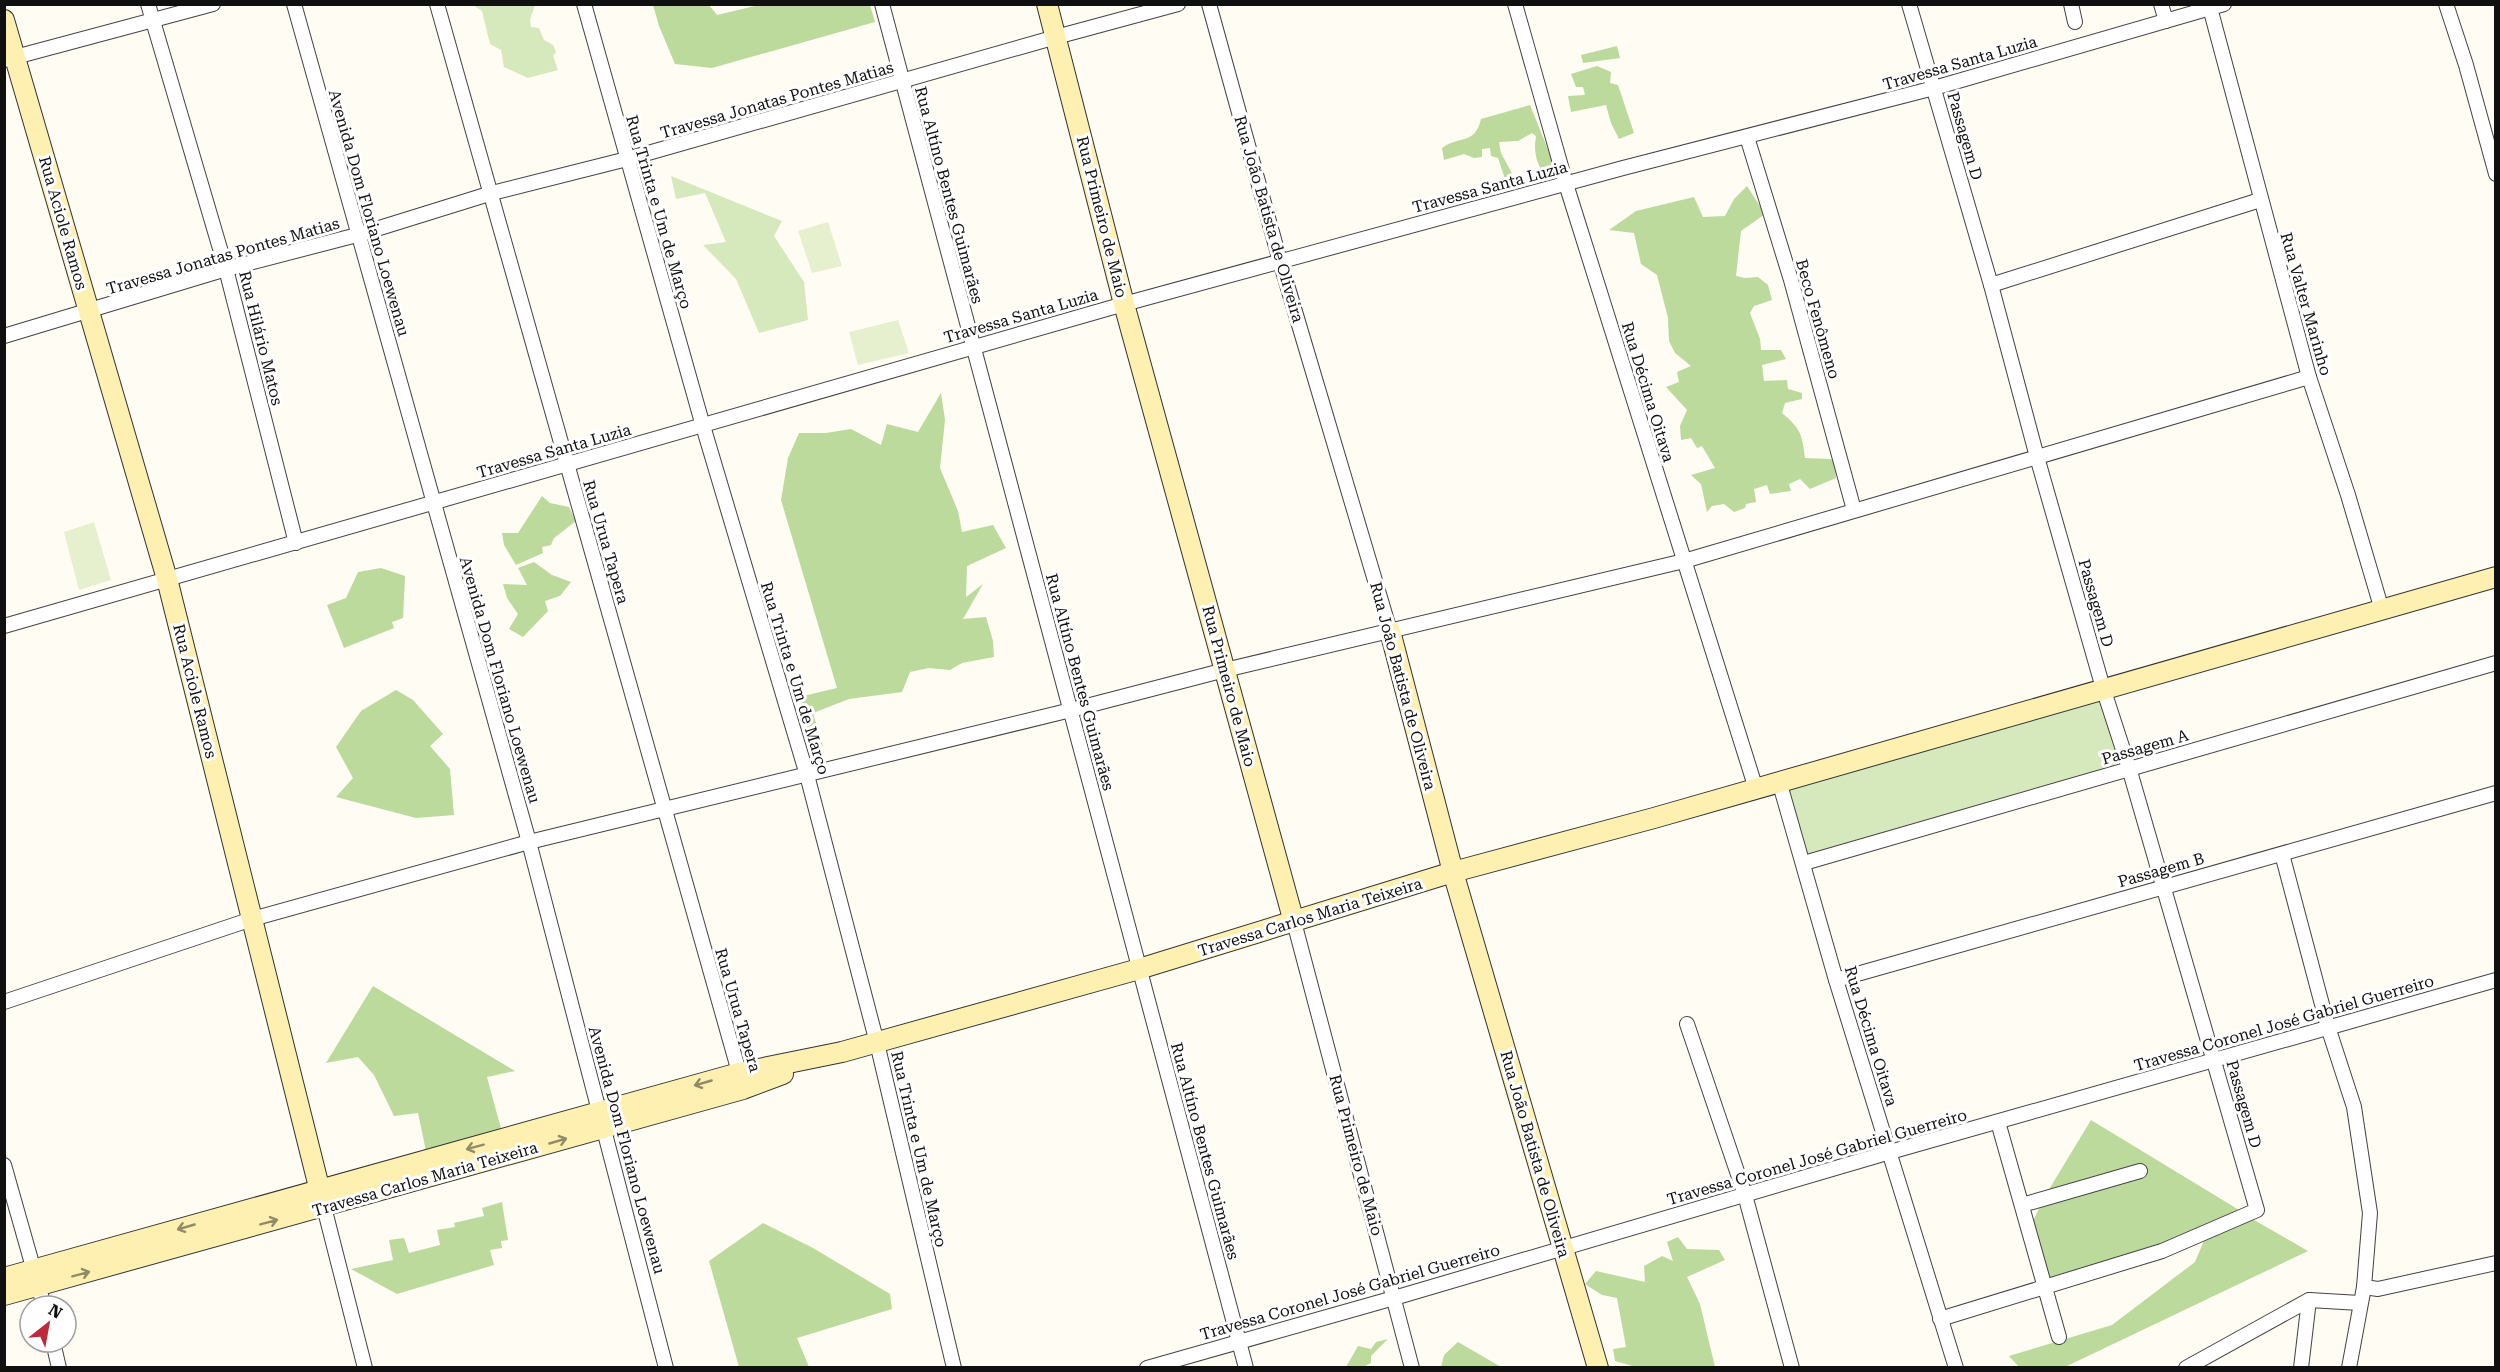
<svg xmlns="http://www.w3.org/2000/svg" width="2500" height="1372" viewBox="0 0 2500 1372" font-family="'Roboto Serif',serif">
  <rect width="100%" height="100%" fill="#fffcf3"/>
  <g fill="#d6e9bc">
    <polygon points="473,5 535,5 530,20 531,27 539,28 544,40 553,45 556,52 553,56 558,70 528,78 504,67 501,50 490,44 482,11"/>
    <polygon points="671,176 782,221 774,236 804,282 808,320 759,333 736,279 703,245 726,242 705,193 676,199"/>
    <polygon points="2103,700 2122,765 1807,854 1789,790"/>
  </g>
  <g fill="#bbda9c">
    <polygon points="653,5 709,5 717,15 759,5 870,5 875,22 712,68 675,64 659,26"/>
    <polygon points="1617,46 1620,58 1583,63 1581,55"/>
    <polygon points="1597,66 1611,72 1610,83 1618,85 1634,133 1619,139 1611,123 1606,105 1571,112 1568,96 1585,95 1583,87 1576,87 1571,74"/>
    <path d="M1530,105L1551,157L1553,174L1545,177C1537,163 1533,153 1536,136L1532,133L1518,141L1499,142L1501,153L1518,185L1508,188L1498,158L1491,156L1490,148L1482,149V157L1474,158L1464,154L1444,160L1442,148C1460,135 1475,145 1481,119Z"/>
    <path d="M1747,186L1765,214L1741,231L1736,276L1745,278L1758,277L1768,285L1772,300L1754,306L1750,313L1760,339L1761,350H1781L1786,359L1762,365L1764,381L1787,380L1788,389L1802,393V399L1785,403L1782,413C1801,429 1802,434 1805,458L1831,459L1835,463L1836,478L1810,489L1800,479L1789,484L1791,491L1770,494L1767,485L1754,489L1756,502L1746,504L1745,508L1734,512L1724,504L1712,506L1707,512L1701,484L1691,475L1715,468L1702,446L1697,448L1691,438L1681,440L1680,426L1687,410L1666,387L1679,382L1677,372L1691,366L1675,353L1669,341L1668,318L1657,275L1641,264L1634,233L1609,230L1636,211L1694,197L1703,217L1725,216L1734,199Z"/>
    <polygon points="941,393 945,420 940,468 958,511 962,532 993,525 1006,548 967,566 966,597 983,584 963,619 986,617 993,641 994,657 962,663 950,670 929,668 910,672 902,692 849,699 813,713 823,747 809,734 799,697 837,688 781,500 788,458 799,433 826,433 851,429 881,445 887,424 918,432"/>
    <polygon points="542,496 550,503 569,507 576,521 554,538 551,545 542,547 543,553 516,565 504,545 502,533 518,533"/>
    <polygon points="534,562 552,575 571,582 560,596 545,601 548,611 523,637 509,629 518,614 507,598 503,584 527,585 518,568"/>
    <polygon points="381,568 405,576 403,618 392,622 394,628 344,648 327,605 346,598 358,572"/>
    <polygon points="396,690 413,700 443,734 430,746 450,769 454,815 416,818 336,797 353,778 336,747 361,711"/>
    <polygon points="373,986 515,1071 487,1077 503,1136 426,1151 418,1113 394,1116 374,1075 358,1057 326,1063"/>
    <polygon points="2091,1120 2244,1213 2158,1252 2045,1285 2027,1222 2034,1219 2045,1196"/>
    <polygon points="502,1202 508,1240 501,1241 502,1248 490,1250 494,1265 397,1294 351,1269 393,1260 389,1240 404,1238 409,1253 440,1245 437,1230 455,1227 454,1223 484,1216 482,1208"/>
    <polygon points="2249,1217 2308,1251 2065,1367 2019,1367 2009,1356 2112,1325 2195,1262 2208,1231"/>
    <polygon points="763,1223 813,1248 890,1294 892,1309 797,1338 809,1367 739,1367 709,1261"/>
    <polygon points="1678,1237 1687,1249 1719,1250 1725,1260 1687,1277 1700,1304 1715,1367 1636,1367 1615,1361 1613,1349 1626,1347 1617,1298 1602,1295 1585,1284 1596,1271 1645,1282 1644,1266 1662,1256 1673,1261 1667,1242"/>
    <polygon points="1388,1339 1371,1356 1371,1363 1363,1367 1346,1367 1358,1346 1371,1349 1376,1342"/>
    <polygon points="1458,1342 1501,1367 1441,1367 1444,1355"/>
  </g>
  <g fill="#e7f0ce">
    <polygon points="828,222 842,266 812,273 798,231"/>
    <polygon points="898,320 909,353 858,365 849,332"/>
    <polygon points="94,522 111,580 79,590 64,532"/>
  </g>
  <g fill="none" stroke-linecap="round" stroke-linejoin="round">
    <g stroke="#434343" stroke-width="16">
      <g id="street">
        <polyline points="148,4 226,269 296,543"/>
        <polyline points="294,4 529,842 666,1368"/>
        <polyline points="437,4 741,1079"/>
        <polyline points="584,4 703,426 807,775 877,1043 954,1368"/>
        <polyline points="882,4 1246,1368"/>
        <polyline points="1209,4 1280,261 1390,631"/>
        <polyline points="1515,4 1566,184 1756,789"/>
        <polyline points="1909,4 1991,285 2037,457 2103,688 2129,768 2257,1210 2162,1251 1940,1319"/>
        <polyline points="2071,4 2075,22"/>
        <polyline points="2161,4 2166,21"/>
        <polyline points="2209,4 2309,377 2348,495 2382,610"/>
        <polyline points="2446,4 2466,65 2496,174"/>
        <polyline points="4,60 213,4"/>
        <polyline points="1747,137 1791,280 1854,510"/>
        <polyline points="1991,285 2260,200"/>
        <polyline points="4,336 226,269 357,235 492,193 627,159 1056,37 1178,4"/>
        <polyline points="4,626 1124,304 1623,168 1934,88 2224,4"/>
        <polyline points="1779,781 1836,980 1956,1368"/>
        <polyline points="2282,854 2328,1027 2354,1107 2370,1213 2364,1287 2349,1368"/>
        <polyline points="1804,863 2496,663"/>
        <polyline points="1294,922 1412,1368"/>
        <polyline points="1836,980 2496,793"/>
        <polyline points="4,1002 252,919 529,842 1071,710 1225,670 1684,561 2309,377"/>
        <polyline points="1687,1024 1745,1195 1792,1368"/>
        <polyline points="1998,1122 2059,1337"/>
        <polyline points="4,1165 44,1306"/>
        <polyline points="2022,1205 2140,1171"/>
        <polyline points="324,1207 365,1368"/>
        <polyline points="2364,1287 2378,1289 2496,1263"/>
        <polyline points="53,1342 59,1368"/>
        <polyline points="1147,1368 1394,1298 1890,1152 2496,980"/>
        <polyline points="2186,1368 2309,1300 2360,1303"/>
        <polyline points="2301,1368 2309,1300"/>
      </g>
    </g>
    <g stroke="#323232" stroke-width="22">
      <g id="secondary">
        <polyline points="1047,4 1124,304 1294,922"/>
        <polyline points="4,20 167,579 324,1207"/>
        <polyline points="1390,631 1453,872 1598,1368"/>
        <polyline points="4,1278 739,1073 842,1052 1139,969 1453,872 1654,818 2496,577"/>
        <polyline points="4,1295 743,1089 783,1074"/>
      </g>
    </g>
    <use href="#street" stroke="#fff" stroke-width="14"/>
    <use href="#secondary" stroke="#fdf0b0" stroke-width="20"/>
  </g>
  <defs><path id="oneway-shaft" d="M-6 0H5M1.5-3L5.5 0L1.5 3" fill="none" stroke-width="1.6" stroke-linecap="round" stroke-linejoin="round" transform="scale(1.5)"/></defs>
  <g stroke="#928b68">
    <use href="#oneway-shaft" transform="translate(703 1083) rotate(164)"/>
    <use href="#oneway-shaft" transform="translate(558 1141) rotate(-16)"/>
    <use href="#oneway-shaft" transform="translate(475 1147) rotate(165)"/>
    <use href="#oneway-shaft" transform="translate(269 1222) rotate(-15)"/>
    <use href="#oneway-shaft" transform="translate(186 1227) rotate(164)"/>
    <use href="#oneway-shaft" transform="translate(81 1274) rotate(-15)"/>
  </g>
  <g text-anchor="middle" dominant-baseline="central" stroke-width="6" stroke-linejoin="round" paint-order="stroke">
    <g font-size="16" fill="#101010" stroke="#fff">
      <text transform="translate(1960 63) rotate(-16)">Travessa Santa Luzia</text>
      <text transform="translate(777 100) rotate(-16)">Travessa Jonatas Pontes Matias</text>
      <text transform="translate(1965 136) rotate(74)">Passagem D</text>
      <text transform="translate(1490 187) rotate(-15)">Travessa Santa Luzia</text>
      <text transform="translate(949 195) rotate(75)">Rua Altíno Bentes Guimarães</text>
      <text transform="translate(659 212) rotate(74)">Rua Trinta e Um de Março</text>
      <text transform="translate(369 213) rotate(74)">Avenida Dom Floriano Loewenau</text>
      <text transform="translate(1102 217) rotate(76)">Rua Primeiro de Maio</text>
      <text transform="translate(1269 219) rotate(74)">Rua João Batista de Oliveira</text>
      <text transform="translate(63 223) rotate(74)">Rua Aciole Ramos</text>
      <text transform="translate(223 256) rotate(-16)">Travessa Jonatas Pontes Matias</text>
      <text transform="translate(2306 304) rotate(74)">Rua Valter Marinho</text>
      <text transform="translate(1021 316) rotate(-16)">Travessa Santa Luzia</text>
      <text transform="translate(1818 319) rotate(74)">Beco Fenômeno</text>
      <text transform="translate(261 338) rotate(76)">Rua Hilário Matos</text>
      <text transform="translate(1648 392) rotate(73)">Rua Décima Oitava</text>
      <text transform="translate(554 451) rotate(-16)">Travessa Santa Luzia</text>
      <text transform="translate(606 542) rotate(74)">Rua Urua Tapera</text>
      <text transform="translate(2096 603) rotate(74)">Passagem D</text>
      <text transform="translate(795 678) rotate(73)">Rua Trinta e Um de Março</text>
      <text transform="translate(500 680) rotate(74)">Avenida Dom Floriano Loewenau</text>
      <text transform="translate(1080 682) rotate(75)">Rua Altíno Bentes Guimarães</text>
      <text transform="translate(1229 686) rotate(75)">Rua Primeiro de Maio</text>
      <text transform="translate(1403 686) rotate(75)">Rua João Batista de Oliveira</text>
      <text transform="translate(195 691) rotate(76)">Rua Aciole Ramos</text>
      <text transform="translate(2145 747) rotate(-16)">Passagem A</text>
      <text transform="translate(2161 870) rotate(-16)">Passagem B</text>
      <text transform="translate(1310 917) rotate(-17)">Travessa Carlos Maria Teixeira</text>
      <text transform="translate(738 1010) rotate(74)">Rua Urua Tapera</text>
      <text transform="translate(2284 1023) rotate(-16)">Travessa Coronel José Gabriel Guerreiro</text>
      <text transform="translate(1871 1036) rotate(73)">Rua Décima Oitava</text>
      <text transform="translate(2244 1104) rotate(74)">Passagem D</text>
      <text transform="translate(919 1149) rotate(77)">Rua Trinta e Um de Março</text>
      <text transform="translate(627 1150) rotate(75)">Avenida Dom Floriano Loewenau</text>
      <text transform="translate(1205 1151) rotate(75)">Rua Altíno Bentes Guimarães</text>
      <text transform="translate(1535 1154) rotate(74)">Rua João Batista de Oliveira</text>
      <text transform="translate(1356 1155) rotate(75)">Rua Primeiro de Maio</text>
      <text transform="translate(1817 1157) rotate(-16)">Travessa Coronel José Gabriel Guerreiro</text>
      <text transform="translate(425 1179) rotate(-16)">Travessa Carlos Maria Teixeira</text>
      <text transform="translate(1350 1292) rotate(-16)">Travessa Coronel José Gabriel Guerreiro</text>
    </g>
  </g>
  <rect width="2500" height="1372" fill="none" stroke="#101010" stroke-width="12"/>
  <g transform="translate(48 1324) rotate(31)"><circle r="28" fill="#ffffff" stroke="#9f9f9f" stroke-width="1.5"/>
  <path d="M0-4.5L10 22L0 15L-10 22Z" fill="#be2a39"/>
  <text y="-9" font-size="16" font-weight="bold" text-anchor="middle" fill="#101010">N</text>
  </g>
</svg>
